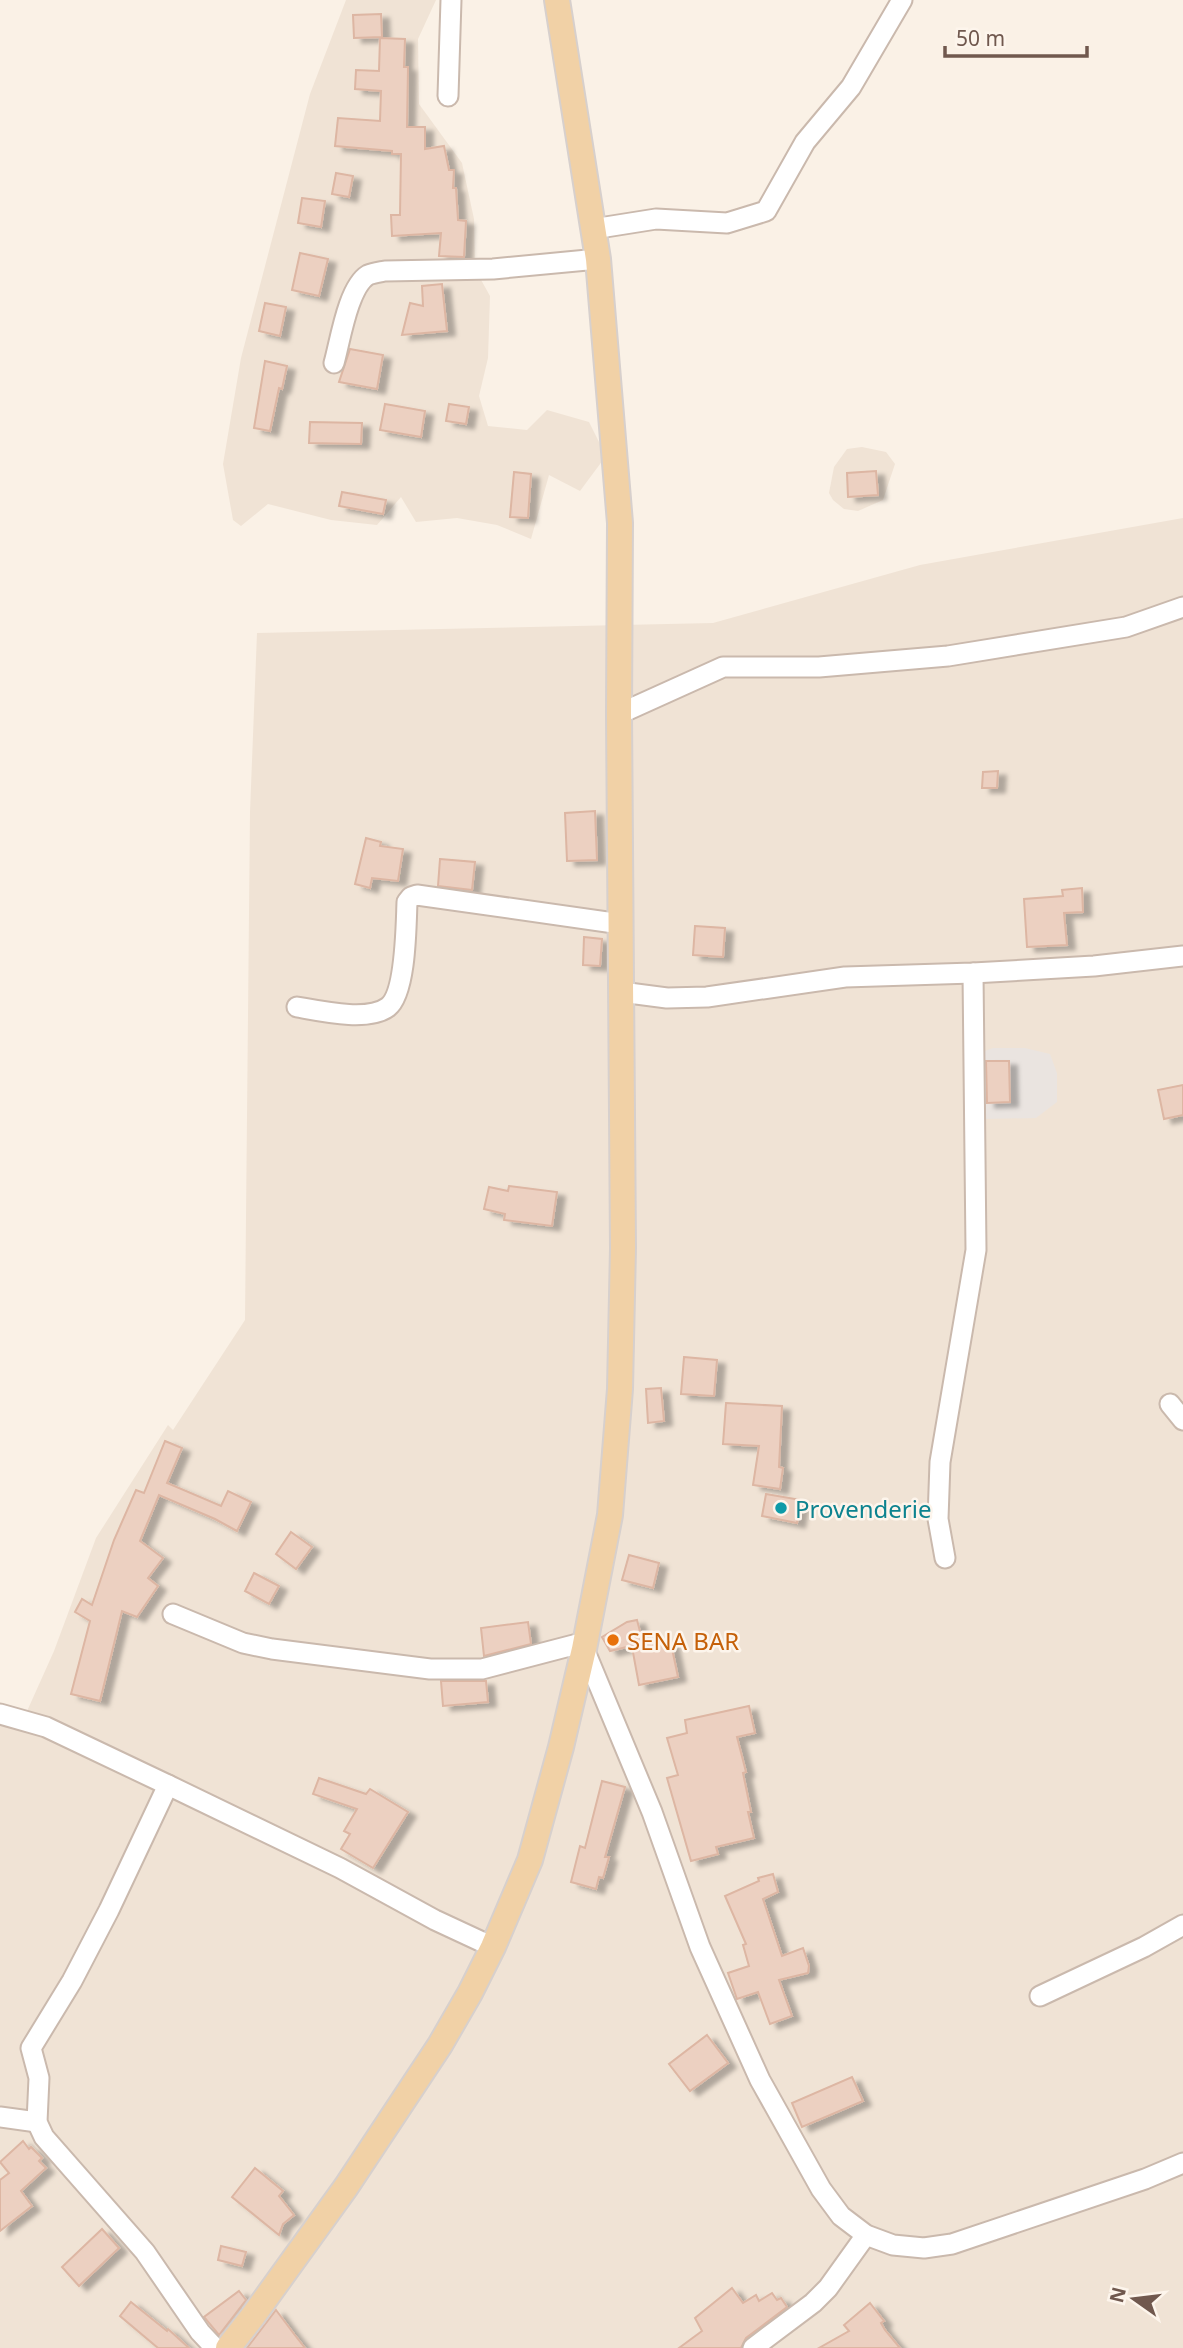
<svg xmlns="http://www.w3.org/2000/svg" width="1183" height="2348" viewBox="0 0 1183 2348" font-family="'Noto Sans',sans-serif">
  <defs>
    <filter id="shadow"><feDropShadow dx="8" dy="4.5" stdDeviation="2" flood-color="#0004"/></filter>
  </defs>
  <rect width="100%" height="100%" fill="#faf1e6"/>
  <g fill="#f0e3d5">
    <polygon points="346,0 436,0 418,39 419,104 462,163 474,219 475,269 490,296 488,358 479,396 488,426 527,430 547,410 589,422 606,456 580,491 549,475 531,539 497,525 457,518 416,522 401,497 377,525 331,520 268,504 241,526 233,520 223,464 241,358 310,94"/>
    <polygon points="862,447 886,452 895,464 883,500 858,511 844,509 833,500 829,493 834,467 847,449"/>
    <polygon points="1183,518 1183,2348 0,2348 0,1726 19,1729 54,1651 96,1538 168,1425 173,1430 245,1320 250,812 257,633 713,623 920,565"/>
  </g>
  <polygon fill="#eae4e0" points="993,1048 1025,1048 1050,1054 1057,1073 1057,1102 1036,1118 983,1119 971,1056"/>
  <g fill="#ecd0c1" stroke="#ddb6a3" stroke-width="2" filter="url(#shadow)">
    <polygon points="381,14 382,37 354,38 353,15"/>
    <polygon points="380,38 405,39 404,67 408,67 407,127 425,127 425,149 444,146 449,170 454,170 453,188 456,188 458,220 466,221 464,257 439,256 441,233 392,236 391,215 400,215 401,154 392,154 392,151 335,146 338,118 380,121 381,91 355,89 356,70 379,71"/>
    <polygon points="336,173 353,176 349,197 332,194"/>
    <polygon points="302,198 325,201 321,227 298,223"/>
    <polygon points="300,253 328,259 319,296 292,290"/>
    <polygon points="442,284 447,331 402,335 410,303 423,306 422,286"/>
    <polygon points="265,303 286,307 280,336 259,331"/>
    <polygon points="350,349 383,355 377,389 339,382"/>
    <polygon points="265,361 287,366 282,389 279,388 270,431 254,428"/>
    <polygon points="385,404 425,411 421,437 380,430"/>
    <polygon points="449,404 469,407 466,424 446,421"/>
    <polygon points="310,422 362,423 361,444 309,443"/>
    <polygon points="876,471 878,495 848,497 847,473"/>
    <polygon points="514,472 531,474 528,518 510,517"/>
    <polygon points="342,492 386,500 383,514 339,506"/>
    <polygon points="998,771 997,788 982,788 983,772"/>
    <polygon points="595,811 597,860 567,861 565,813"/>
    <polygon points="366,838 381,842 380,846 403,849 398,881 372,878 370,888 355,884"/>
    <polygon points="440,859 475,862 472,890 438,886"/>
    <polygon points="1082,888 1083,912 1064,913 1067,945 1027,947 1024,899 1063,896 1062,890"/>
    <polygon points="695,926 725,928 723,957 693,955"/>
    <polygon points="584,937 602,939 600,966 583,965"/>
    <polygon points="986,1061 1009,1061 1010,1102 987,1103"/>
    <polygon points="1183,1085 1183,1115 1164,1119 1158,1090"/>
    <polygon points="509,1186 557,1192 552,1226 504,1220 505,1214 484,1209 489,1187 508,1191"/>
    <polygon points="684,1357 717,1360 714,1396 681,1394"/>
    <polygon points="661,1388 664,1421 648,1423 646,1389"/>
    <polygon points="726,1403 782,1406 779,1467 783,1468 780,1489 753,1485 759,1446 723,1444"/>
    <polygon points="165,1441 182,1448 167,1483 221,1506 228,1491 251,1502 237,1531 215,1519 159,1495 140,1541 163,1558 148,1578 158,1586 137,1617 122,1611 100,1701 71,1694 90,1621 75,1612 82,1599 92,1605 114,1540 136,1490 144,1493"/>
    <polygon points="766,1494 801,1500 797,1523 762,1516"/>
    <polygon points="291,1532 312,1547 296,1569 276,1554"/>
    <polygon points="629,1555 659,1563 653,1588 622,1580"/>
    <polygon points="254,1573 279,1586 269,1604 245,1591"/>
    <polygon points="637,1620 643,1643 610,1651 602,1637 627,1622"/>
    <polygon points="528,1622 531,1644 484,1656 481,1628"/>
    <polygon points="670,1639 678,1677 639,1685 632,1647"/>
    <polygon points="441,1681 486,1681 488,1702 443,1706"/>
    <polygon points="749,1706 755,1733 737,1737 746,1772 743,1773 751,1812 748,1812 754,1838 716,1847 718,1854 691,1861 667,1778 678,1775 667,1738 687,1733 685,1720"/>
    <polygon points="319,1778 366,1794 370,1789 408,1812 373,1868 341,1849 350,1834 344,1831 357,1809 313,1794"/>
    <polygon points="602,1781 625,1787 605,1857 609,1857 603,1878 599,1877 596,1889 571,1882 580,1846 585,1848"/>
    <polygon points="773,1874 778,1892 763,1899 782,1956 803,1948 809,1966 808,1973 779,1980 792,2016 770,2024 758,1992 737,1999 728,1973 749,1966 743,1945 746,1944 725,1896 759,1881 758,1878"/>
    <polygon points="707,2035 728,2063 690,2091 669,2064"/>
    <polygon points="852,2077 863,2101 802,2127 792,2103"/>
    <polygon points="23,2141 29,2149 31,2147 42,2158 39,2161 46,2168 21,2191 32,2206 0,2231 0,2180 9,2173 0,2162"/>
    <polygon points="255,2168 283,2191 279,2196 294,2215 283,2224 279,2235 232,2197"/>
    <polygon points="102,2229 119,2248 79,2286 62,2267"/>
    <polygon points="221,2246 246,2252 242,2266 218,2260"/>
    <polygon points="732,2288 743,2303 756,2295 759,2301 772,2293 777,2300 781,2298 787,2307 746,2338 741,2348 679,2348 702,2331 695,2318"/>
    <polygon points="239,2291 246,2300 219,2335 204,2317"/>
    <polygon points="131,2302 167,2331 168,2329 189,2348 158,2348 120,2316"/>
    <polygon points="870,2303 884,2321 881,2323 885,2330 900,2348 819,2348 849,2331 844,2325"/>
    <polygon points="276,2310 294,2334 305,2348 247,2348"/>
  </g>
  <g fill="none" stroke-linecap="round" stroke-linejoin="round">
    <g stroke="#cab9ad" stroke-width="23">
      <g id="minor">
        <polyline points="448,96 451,0"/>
        <polyline points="593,229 656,219 727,223 766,211 805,142 851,87 902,0"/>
        <path d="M334,363C340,342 348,287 368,275C373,273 380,272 385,271L493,269L598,259"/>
        <polyline points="619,714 723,667 819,667 948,656 1126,627 1183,607"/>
        <polyline points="621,992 667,998 707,997 845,977 973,973 1094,966 1183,956"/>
        <path d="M297,1007C320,1011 368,1022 388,1007C406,993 406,926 407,902L411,897L417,895L621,924"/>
        <polyline points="1170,1404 1183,1420"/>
        <polyline points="945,1558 938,1519 940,1462 976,1250 973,973"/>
        <polyline points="173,1614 243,1643 272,1649 430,1669 482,1669 585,1642"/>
        <polyline points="584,1649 652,1812 700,1947 760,2080 821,2189 841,2216 866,2235 893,2245 924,2248 952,2244 1145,2179 1183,2163"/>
        <polyline points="0,1714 46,1727 168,1785 340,1868 435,1920 493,1947"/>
        <polyline points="168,1785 109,1910 72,1981 31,2048 39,2078 37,2122 44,2137 145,2252 200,2332 215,2348"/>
        <polyline points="1040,1996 1144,1947 1183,1925"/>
        <polyline points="0,2117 37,2122"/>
        <polyline points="753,2348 813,2303 828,2288 866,2235"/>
      </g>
    </g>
    <g stroke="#d7d0cd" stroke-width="28">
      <polyline id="major" points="228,2348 253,2316 346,2187 440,2045 470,1993 493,1947 530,1860 561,1747 584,1649 610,1515 620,1389 623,1248 619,714 620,523 598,259 557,0"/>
    </g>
    <use href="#minor" stroke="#fff" stroke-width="19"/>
    <use href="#major" stroke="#f1d1a6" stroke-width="24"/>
  </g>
  <circle fill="#0f9aa8" stroke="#fdf5ec" stroke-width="2.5" cx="781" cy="1508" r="7"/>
  <circle fill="#e8710a" stroke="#fdf5ec" stroke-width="2.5" cx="613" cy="1640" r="7"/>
  <g text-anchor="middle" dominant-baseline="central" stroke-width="5" stroke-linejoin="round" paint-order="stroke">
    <g font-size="24" fill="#0d838f" stroke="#fdf5ec" text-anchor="start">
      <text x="795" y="1508">Provenderie</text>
    </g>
    <g font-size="24" fill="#c56008" stroke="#fdf5ec" text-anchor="start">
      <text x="627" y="1640">SENA BAR</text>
    </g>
  </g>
  <g transform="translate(1134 2299) rotate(284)" stroke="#fdf5ec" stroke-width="5" paint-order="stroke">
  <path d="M0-5L12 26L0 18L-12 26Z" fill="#70584e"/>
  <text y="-10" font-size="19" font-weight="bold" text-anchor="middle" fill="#70584e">N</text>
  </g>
  <path d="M945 46v10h142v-10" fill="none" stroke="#70584e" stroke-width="3.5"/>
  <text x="956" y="46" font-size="21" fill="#70584e" stroke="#fdf5ec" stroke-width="5" paint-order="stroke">50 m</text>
</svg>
